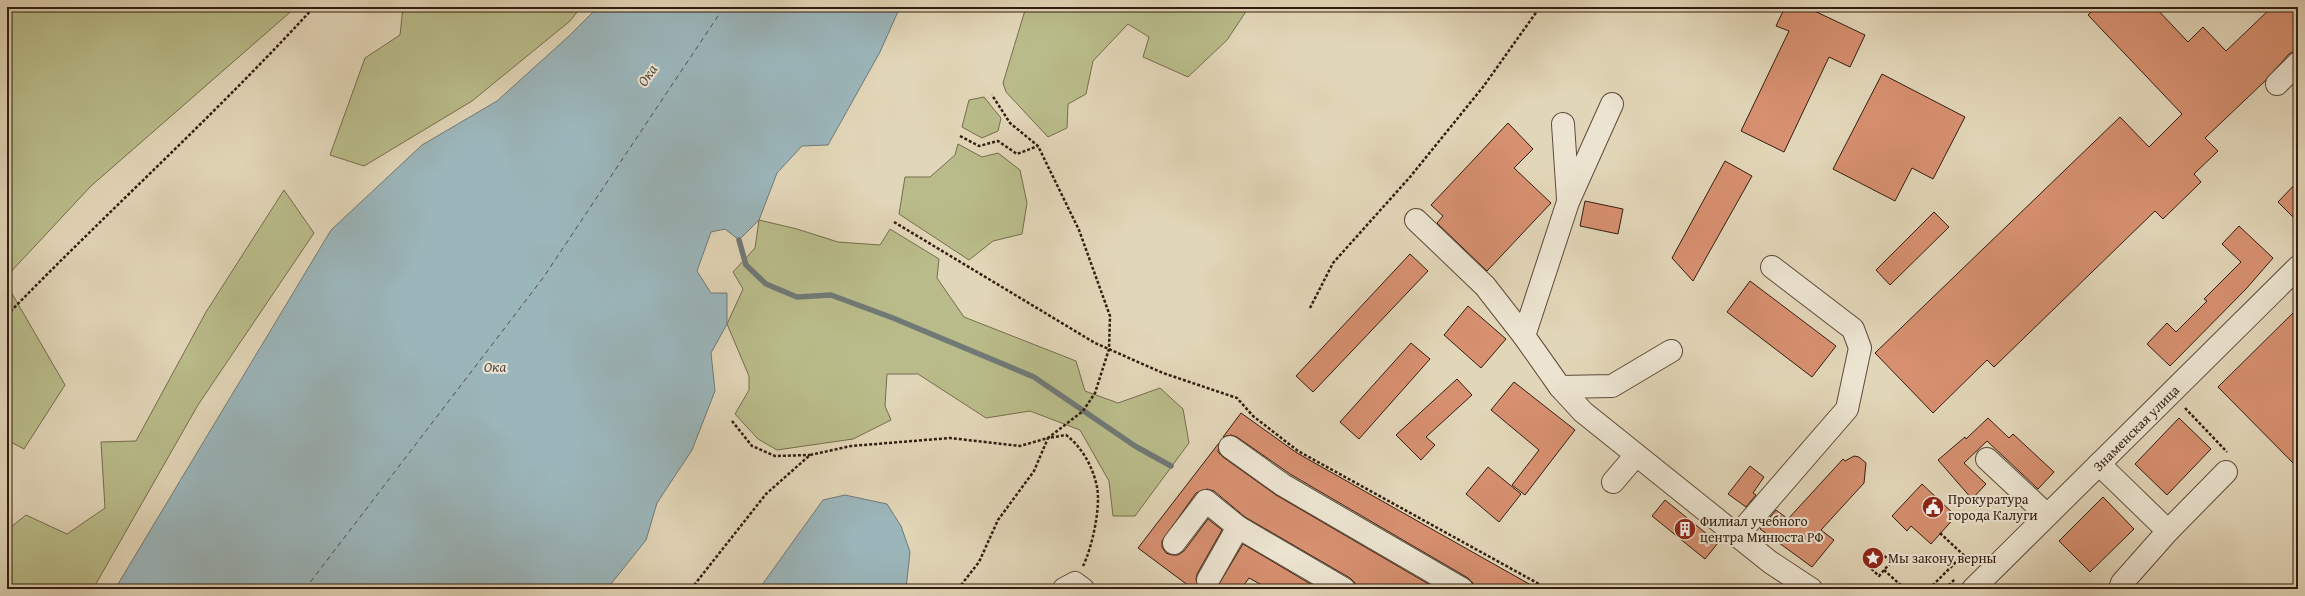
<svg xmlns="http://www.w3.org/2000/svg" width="2305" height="596" viewBox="0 0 2305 596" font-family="'Gentium Book Plus',serif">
  <rect width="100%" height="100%" fill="#e2d6b8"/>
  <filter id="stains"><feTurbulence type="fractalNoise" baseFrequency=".005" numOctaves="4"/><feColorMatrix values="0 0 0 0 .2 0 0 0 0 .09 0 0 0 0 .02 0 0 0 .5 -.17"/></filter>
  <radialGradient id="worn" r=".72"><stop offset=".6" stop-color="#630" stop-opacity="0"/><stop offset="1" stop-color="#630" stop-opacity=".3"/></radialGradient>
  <g fill="#b9bc8a" stroke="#766c4d">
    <polygon points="7,7 296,7 91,186 7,276"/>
    <polygon points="403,7 581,7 570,21 472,101 364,166 330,155 365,58 400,35"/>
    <polygon points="1026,7 1249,7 1227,40 1188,77 1143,57 1149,37 1128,24 1093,61 1086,94 1068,104 1067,128 1048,137 1006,92 1003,83"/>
    <polygon points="984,97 1001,118 998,131 982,138 962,127 969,100"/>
    <polygon points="958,144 982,157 998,153 1020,170 1027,203 1022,234 993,241 969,260 899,214 905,177 930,177 955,155"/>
    <polygon points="284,190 314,233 198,405 93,589 7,589 7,530 26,515 67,534 105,508 101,442 136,441 206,312"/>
    <polygon points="759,220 797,229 838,242 880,245 890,229 939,259 937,278 964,317 1076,361 1085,391 1118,403 1160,388 1183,409 1189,443 1135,516 1113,516 1109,481 1080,430 1030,411 986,418 918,374 887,374 885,406 891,420 853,439 777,450 758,439 735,414 749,390 749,376 727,324 743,289 733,272 755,248"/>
    <polygon points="7,285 65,385 24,449 7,440"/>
  </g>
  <g fill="#9bb6bb" stroke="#717977">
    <polygon points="598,7 900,7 880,52 828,145 802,146 777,173 759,220 739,240 725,229 711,232 697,271 711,293 727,293 727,324 711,353 715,391 692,450 657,503 646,540 607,589 115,589 331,230 422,145 497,101 569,36"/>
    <polygon points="845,495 887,504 901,526 910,552 906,589 759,589 823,500"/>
  </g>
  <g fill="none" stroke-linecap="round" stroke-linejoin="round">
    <polyline stroke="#717977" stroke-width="5.5" points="739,240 746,265 766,284 797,297 831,295 893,318 1034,377 1135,446 1171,466"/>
    <polyline stroke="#524b43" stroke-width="1" stroke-dasharray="5 4" stroke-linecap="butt" points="305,589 543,278 724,7"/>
  </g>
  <g fill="#d79070" stroke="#331d10">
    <polygon points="1785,7 1806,7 1865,35 1850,67 1829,57 1784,152 1741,131 1789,31 1776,26"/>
    <polygon points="2096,7 2155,7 2188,42 2203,27 2226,51 2272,7 2298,7 2298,49 2289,54 2265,81 2205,138 2218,151 2194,174 2201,182 2163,219 2155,211 1994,367 1987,360 1933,413 1875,353 2120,117 2149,147 2182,114 2088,15"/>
    <polygon points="1882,74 1965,117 1933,179 1912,168 1895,201 1833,169"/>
    <polygon points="1508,123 1533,149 1514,168 1551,203 1487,271 1437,223 1443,216 1431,205"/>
    <polygon points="1725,161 1752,176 1693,281 1672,258"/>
    <polygon points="2298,181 2298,222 2278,202"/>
    <polygon points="1585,201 1623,209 1618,234 1580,226"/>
    <polygon points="1934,212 1949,227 1890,285 1876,270"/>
    <polygon points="2239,226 2273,258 2246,289 2170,366 2147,344 2167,323 2176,332 2207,301 2204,299 2241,262 2222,244"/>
    <polygon points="1410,254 1428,271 1313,392 1296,376"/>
    <polygon points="1750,281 1836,346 1812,377 1727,312"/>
    <polygon points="1468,306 1506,339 1481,368 1444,335"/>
    <polygon points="2298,308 2298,468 2218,387"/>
    <polygon points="1411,343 1430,359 1359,439 1340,422"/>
    <polygon points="1457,379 1472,395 1426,437 1435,445 1421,460 1396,435"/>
    <polygon points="1514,382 1575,430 1525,495 1512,485 1539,450 1491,410"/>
    <polygon points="1241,413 1297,453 1538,589 1474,589 1473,583 1468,578 1290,474 1237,437 1231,435 1223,437"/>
    <polygon points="1988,418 2009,438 2013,434 2054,472 2038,489 1987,441 1964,463 1986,484 1972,499 1938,460 1965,437 1966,439"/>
    <polygon points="2179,418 2211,449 2167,495 2135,464"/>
    <polygon points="1219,443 1218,452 1223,457 1276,495 1437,589 1356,589 1355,583 1350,578 1245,517 1214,491 1207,489 1196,493 1162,541 1162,547 1166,553 1172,555 1178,555 1184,551 1208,519 1222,530 1197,574 1196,580 1200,589 1193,589 1138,548"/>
    <polygon points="1854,456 1859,457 1866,463 1864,483 1821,530 1834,540 1812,567 1760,529 1776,510 1788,519 1843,459 1845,461"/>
    <polygon points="1750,466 1764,477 1753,493 1756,495 1746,507 1728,494"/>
    <polygon points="1488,467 1521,494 1499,522 1466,494"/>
    <polygon points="1922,484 1956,516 1931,544 1911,526 1907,531 1892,516"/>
    <polygon points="2103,497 2134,529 2090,572 2059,541"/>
    <polygon points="1665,500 1718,543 1705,559 1652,516"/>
    <polygon points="1243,544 1319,589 1269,589 1249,578 1241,589 1216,589"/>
  </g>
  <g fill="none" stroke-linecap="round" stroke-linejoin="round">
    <g stroke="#5f4b3a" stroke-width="24">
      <g id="minor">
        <polyline points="2277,84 2298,63"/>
        <polyline points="1612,104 1568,202 1524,336 1560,387 1583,412 1770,562 1811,589"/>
        <polyline points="1563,124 1568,199"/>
        <polyline points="1416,220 1485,286 1524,336"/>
        <polyline points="1560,387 1612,386 1671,351"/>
        <polyline points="1230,447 1283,485 1462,589"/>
        <polyline points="1987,459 2047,515"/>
        <polyline points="2099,464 2168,531"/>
        <polyline points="1613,482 1636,455"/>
        <polyline points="1238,527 1344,589"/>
        <polyline points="1737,536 1847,409 1860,348 1853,329 1772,267"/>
        <polyline points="1174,543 1206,501 1238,527 1208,580"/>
        <polyline points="1064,589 1075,583 1083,589"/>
        <polyline points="1973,589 2298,267"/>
        <polyline points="2120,589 2122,583 2168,531 2226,472"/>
      </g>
    </g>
    <g stroke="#331d10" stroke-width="2.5" stroke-dasharray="3 2" stroke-linecap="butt">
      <polyline points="960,136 979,146 998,141 1017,154 1038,146"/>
      <polyline points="894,222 1095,343 1163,373 1237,398 1253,416 1298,451 1548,589"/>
      <polyline points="1310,308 1333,263 1410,177 1483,87 1540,7"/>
      <path d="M7,315C108,211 216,114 314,7"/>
      <polyline points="2185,408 2227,452"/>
      <polyline points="732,421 752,446 775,456 810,455"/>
      <polyline points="1940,533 1971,562"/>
      <polygon points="1877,549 1891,562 1879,576 1865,563"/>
      <polyline points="1884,570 1905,589"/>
      <polyline points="691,589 766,494 810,455 851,446 950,438 1020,446 1048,438 1083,411 1095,393 1109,349 1110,316 1079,230 1038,146 1010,123 992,95"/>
      <path d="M958,589L979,562L998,520L1034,471L1048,438L1066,435C1082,447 1093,467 1097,487C1101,507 1092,548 1083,566"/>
      <polyline points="1929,589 1963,555"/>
      <polyline points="1945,589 1955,579"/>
    </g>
    <use href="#minor" stroke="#ece4d1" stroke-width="22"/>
  </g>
  <defs>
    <g id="civic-disc" transform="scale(1.15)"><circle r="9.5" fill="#8f2418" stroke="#ece4d1"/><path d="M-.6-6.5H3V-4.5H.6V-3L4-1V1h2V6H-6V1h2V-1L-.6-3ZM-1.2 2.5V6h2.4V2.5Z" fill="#fff"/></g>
    <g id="building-disc" transform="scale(1.15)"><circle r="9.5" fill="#8f2418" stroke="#ece4d1"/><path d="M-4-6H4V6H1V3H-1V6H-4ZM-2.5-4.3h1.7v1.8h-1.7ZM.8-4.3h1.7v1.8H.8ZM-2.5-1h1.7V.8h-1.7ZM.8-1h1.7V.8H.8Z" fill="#fff"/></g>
    <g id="sight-disc" transform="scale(1.15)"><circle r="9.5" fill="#8f2418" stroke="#ece4d1"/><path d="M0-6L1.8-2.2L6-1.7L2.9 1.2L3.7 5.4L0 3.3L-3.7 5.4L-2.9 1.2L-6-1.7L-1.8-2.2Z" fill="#fff"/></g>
  </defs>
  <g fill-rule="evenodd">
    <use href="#civic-disc" x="1933" y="507"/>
    <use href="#building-disc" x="1685" y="529"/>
    <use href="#sight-disc" x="1873" y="558"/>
  </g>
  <g text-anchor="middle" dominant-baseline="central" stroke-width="4" stroke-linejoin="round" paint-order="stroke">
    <g font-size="14" fill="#331d10" stroke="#ece4d1">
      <text transform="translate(2136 428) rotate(-45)">Знаменская улица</text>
    </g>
    <g font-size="14" fill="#331d10" stroke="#ece4d1" text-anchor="start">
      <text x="1948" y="499">Прокуратура<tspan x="1948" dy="16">города Калуги</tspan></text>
      <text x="1700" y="521">Филиал учебного<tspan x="1700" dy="16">центра Минюста РФ</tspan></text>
      <text x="1888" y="558">Мы закону верны</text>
    </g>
    <g font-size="15" font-style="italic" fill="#524b43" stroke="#ece4d1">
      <text transform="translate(647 75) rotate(-55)">Ока</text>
      <text x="495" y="366">Ока</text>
    </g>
  </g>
  <rect width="2305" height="596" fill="none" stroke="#e2d6b8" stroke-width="24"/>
  <rect x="8" y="8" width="2289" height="580" fill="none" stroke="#331d10" stroke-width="2"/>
  <rect x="12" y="12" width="2281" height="572" fill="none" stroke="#331d10"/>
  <rect width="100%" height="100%" filter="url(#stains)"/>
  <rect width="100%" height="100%" fill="url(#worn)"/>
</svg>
